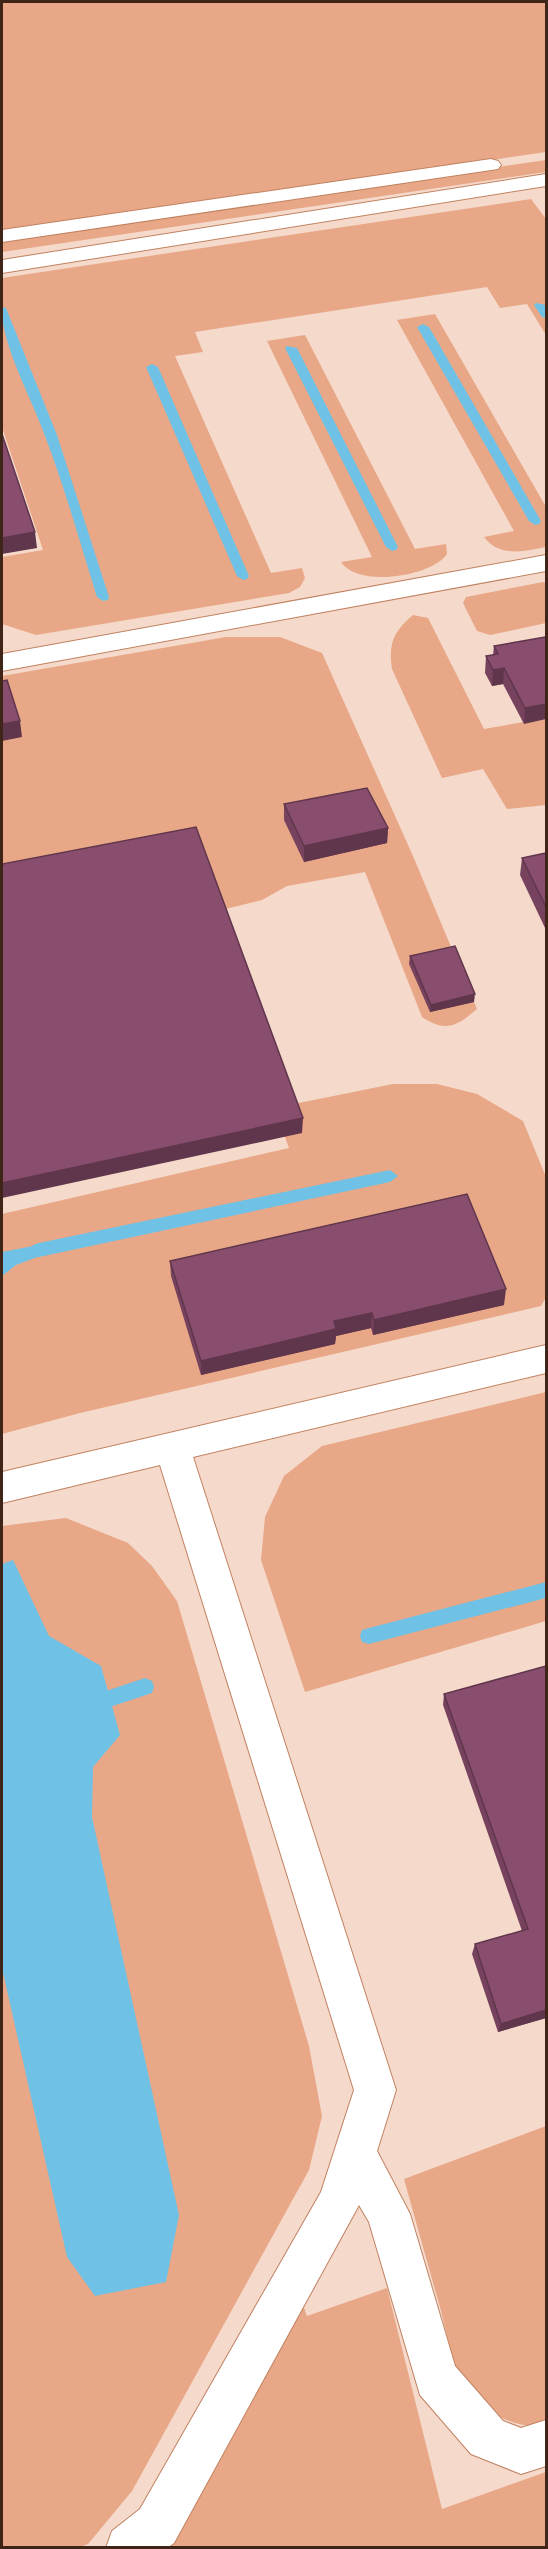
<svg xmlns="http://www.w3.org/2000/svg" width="548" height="2549" viewBox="0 0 548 2549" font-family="'Public Sans',sans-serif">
  <rect width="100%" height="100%" fill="#f5d9cb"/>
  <g fill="#e8a786">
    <polygon points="2,2 546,2 546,152 2,232"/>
    <polygon points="546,160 546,172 2,252 2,240"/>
    <polygon points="531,199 546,219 546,335 527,304 500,308 487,287 195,332 203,352 175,356 271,573 302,568 305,578 300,587 289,593 36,635 2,624 2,557 43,550 2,427 2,278"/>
    <path d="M435,314L546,507V547C524,551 500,558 484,537L514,531L397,320Z"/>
    <path d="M305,335L415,549L446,544L447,554C431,577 358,588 341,562L372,557L267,341Z"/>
    <polygon points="543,582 546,583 546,623 490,635 477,631 463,603 466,597"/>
    <path d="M413,615L428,618L484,729L546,718V805L507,809L483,769L442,778L392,669C388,643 394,631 413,615Z"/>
    <path d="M226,637H280L322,653L413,856L477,1009C457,1026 446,1033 422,1017L365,872L287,886L262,900L201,915L2,893V676Z"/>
    <polygon points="393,1084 437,1084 477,1094 523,1121 546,1177 546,1297 541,1306 80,1413 2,1434 2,1214 289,1148 274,1108"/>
    <polygon points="546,1392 546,1621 305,1692 261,1560 265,1517 284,1476 322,1446"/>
    <polygon points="66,1518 128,1543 152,1566 177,1601 309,2046 322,2116 309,2170 132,2491 88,2544 80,2547 2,2547 2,1526"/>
    <path d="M546,2126V2426C519,2429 493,2417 473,2397C454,2377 447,2333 440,2307C428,2265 416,2222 404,2179Z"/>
    <polygon points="387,2288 442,2509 546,2472 546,2547 161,2548 299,2294 307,2316"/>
  </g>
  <g fill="#6fc2e6">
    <polygon points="38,1245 40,1256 16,1265 2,1276 2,1252"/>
    <polygon points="13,1560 49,1636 101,1666 120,1735 93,1767 92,1817 179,2215 166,2282 95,2296 67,2257 2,1968 2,1564"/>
  </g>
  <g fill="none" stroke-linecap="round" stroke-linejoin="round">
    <g fill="#6fc2e6" fill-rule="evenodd">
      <polygon points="536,303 546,305 546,318 542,317 534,305"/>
      <path d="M2,307L6,308L57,435L109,597L108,600L103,601L97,597C80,543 65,488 45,436C33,401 0,342 2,307Z"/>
      <polygon points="423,324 429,327 541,521 539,524 535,525 529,521 417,327"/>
      <polygon points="287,346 297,348 398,547 396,550 392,551 386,547 285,348"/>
      <polygon points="152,364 158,367 249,576 247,579 243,580 237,576 146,367"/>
      <polygon points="390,1170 398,1176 390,1182 39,1257 33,1255 31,1250 33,1245 39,1243"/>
      <polygon points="546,1582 546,1598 369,1644 362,1642 360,1636 362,1630 369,1628"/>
      <polygon points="145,1678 152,1681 154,1687 152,1693 110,1707 103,1704 101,1698 103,1692"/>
    </g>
    <g stroke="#c18261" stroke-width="2">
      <g id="lane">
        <polygon points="491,159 498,161 501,165 498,169 2,242 2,230"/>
        <polygon points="546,174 546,186 2,273 2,260"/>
        <polygon points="546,555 546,571 2,671 2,654"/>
        <polygon points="546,1345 546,1373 193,1457 396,2090 377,2151 410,2214 455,2366 503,2421 521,2428 546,2420 546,2466 521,2474 471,2454 420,2395 369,2222 359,2205 174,2543 167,2548 106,2548 112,2531 140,2509 321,2192 354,2090 160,1465 2,1503 2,1472"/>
      </g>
    </g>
    <use href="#lane" fill="#fff" fill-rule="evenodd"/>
  </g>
  <g fill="#76425e">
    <polygon points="546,637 524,724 503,684 492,686 485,673 486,656 493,655 494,646"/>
    <polygon points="284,804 388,828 387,843 304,862 284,820"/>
    <polygon points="546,853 546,930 520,875 522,858"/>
    <polygon points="410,956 474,1002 430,1012 409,964"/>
    <polygon points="170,1261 504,1305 373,1335 371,1328 336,1336 335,1344 201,1375 171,1276"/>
    <polygon points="546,1666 546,2018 498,2032 472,1954 475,1944 522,1931 443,1705 444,1694"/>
  </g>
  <g fill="#60364c">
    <polygon points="35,532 37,548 2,554 2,538"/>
    <polygon points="504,668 503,684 492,686 493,670"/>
    <polygon points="546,704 546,719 524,724 525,708"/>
    <polygon points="20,721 22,737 2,741 2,724"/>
    <polygon points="388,828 387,843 304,862 304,846"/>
    <polygon points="475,994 474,1002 430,1012 431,1005"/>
    <polygon points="303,1118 302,1133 2,1198 2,1183"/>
    <polygon points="506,1289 504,1305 373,1335 374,1320"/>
    <polygon points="372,1313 371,1328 336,1336 335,1344 201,1375 201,1361 334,1321"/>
    <polygon points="546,2010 546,2018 498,2032 501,2024"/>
  </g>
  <g fill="#894d6d" stroke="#60364c" stroke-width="1.5">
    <polygon points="2,434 35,532 2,538"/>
    <polygon points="546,637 546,704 525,708 504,668 493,670 486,656 498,654 494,646"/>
    <polygon points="7,680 20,721 2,724 2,681"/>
    <polygon points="367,788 388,828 304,846 284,804"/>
    <polygon points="196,827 303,1118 2,1183 2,864"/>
    <polygon points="546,853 546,907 522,858"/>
    <polygon points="455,946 475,994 431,1005 410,956"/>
    <polygon points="467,1194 506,1289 374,1320 372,1313 334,1321 336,1329 201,1361 170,1261"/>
    <polygon points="546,1666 546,2010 501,2024 475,1944 528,1929 444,1694"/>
  </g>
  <rect width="548" height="2549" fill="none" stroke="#3f2518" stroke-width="6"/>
</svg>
